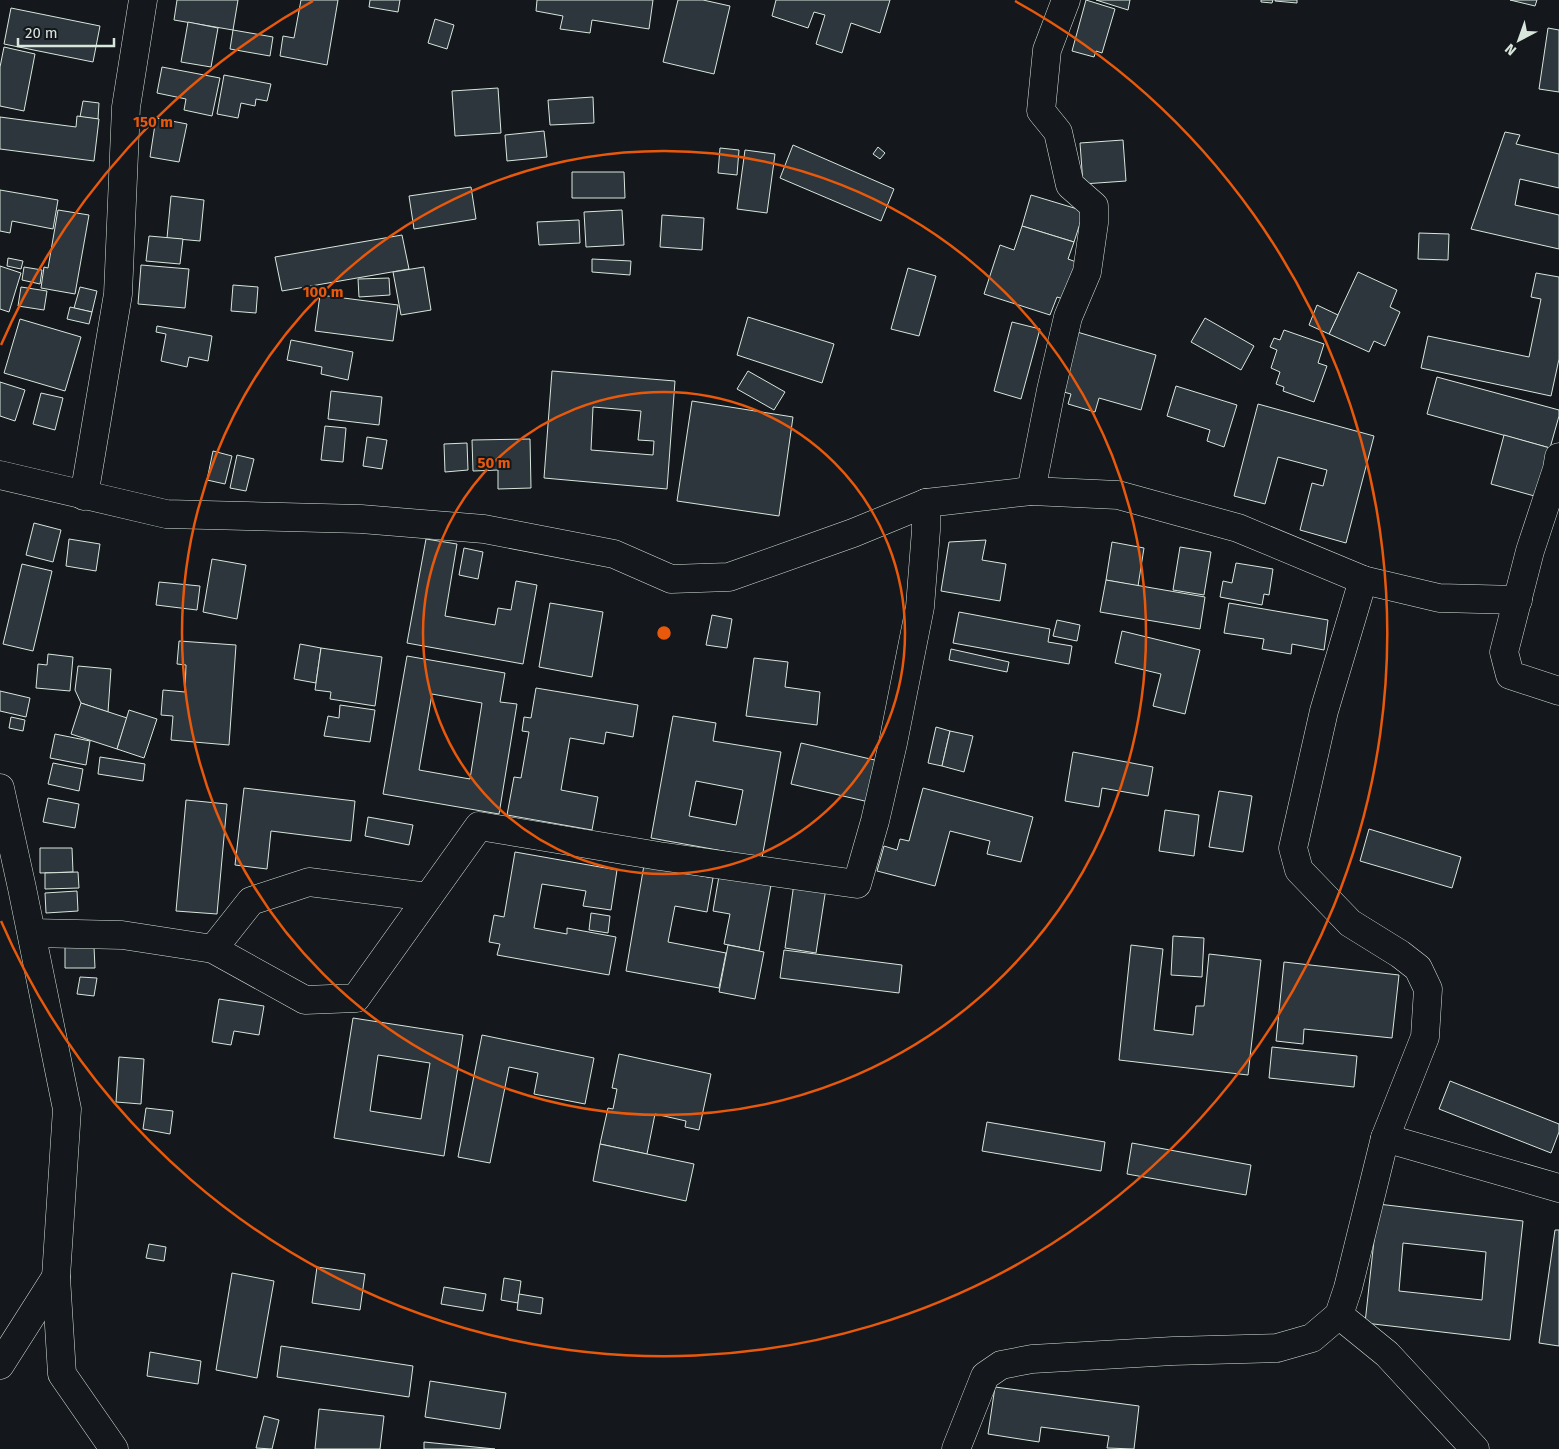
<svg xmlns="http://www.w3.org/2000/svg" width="1559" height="1449" viewBox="0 0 1559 1449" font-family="'Fira Sans',sans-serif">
  <rect width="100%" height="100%" fill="#14181c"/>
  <g fill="#2c363c" stroke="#d8e6dc" fill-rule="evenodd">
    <polygon points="177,0 238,0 233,30 174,20"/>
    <polygon points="301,0 338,0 327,65 280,56 283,36 294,38"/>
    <polygon points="370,0 400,0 398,12 369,7"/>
    <polygon points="537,0 653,0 649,29 592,20 590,33 560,29 563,16 536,11"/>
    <polygon points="678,0 703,0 730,6 714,74 663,62"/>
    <polygon points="776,0 890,0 880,33 851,23 842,53 816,44 825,15 814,12 808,28 772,16"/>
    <polygon points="1086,0 1115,9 1102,53 1096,51 1094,57 1072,51"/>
    <polygon points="1096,0 1130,0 1128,10"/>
    <polygon points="1261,0 1273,0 1272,3 1261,2"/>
    <polygon points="1275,0 1297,0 1297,3 1275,1"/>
    <polygon points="1510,0 1537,0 1535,6"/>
    <polygon points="11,8 100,26 93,62 4,44"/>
    <polygon points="435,19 454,25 447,49 428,43"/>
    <polygon points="188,22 218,28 211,67 181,62"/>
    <polygon points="1548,28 1559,30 1559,92 1539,89"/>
    <polygon points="233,30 273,37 270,56 230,49"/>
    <polygon points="4,47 35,54 24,111 0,106 0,67"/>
    <polygon points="162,67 220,78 212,116 184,110 186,99 157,93"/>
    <polygon points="224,75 271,84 267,101 256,99 255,106 241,103 238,118 217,114"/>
    <polygon points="498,88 501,133 455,136 452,91"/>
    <polygon points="593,97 594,123 550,125 548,100"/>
    <polygon points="83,101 99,103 98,119 80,117"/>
    <polygon points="77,116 99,119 94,161 0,149 0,117 76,127"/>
    <polygon points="156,118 187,124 179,162 150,157"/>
    <polygon points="544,131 547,157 507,161 505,135"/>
    <polygon points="1505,132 1520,135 1516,144 1559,154 1559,188 1520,179 1515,205 1559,215 1559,249 1471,229"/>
    <polygon points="1123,140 1126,181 1083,184 1080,143"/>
    <polygon points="793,145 894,189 881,221 780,178"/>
    <polygon points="878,147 885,153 880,159 873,154"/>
    <polygon points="720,148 739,150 737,175 718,173"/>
    <polygon points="745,150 775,154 767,213 737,209"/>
    <polygon points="572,172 624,172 625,198 572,198"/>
    <polygon points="471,187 476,219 414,229 409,196"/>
    <polygon points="0,190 58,200 53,229 12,221 10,233 0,231"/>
    <polygon points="1031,195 1084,211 1074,242 1022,226"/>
    <polygon points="171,196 204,200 200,241 167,238"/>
    <polygon points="58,210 89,215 75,294 41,288 44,267 48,268"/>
    <polygon points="622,210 624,245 586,247 584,212"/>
    <polygon points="662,215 704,218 702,250 660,247"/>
    <polygon points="579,220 580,243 539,245 537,222"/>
    <polygon points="1022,226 1074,242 1068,259 1079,263 1067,300 1057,297 1050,315 984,294 1000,245 1014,250"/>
    <polygon points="1419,233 1449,234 1448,260 1418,259"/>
    <polygon points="402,235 409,269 282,291 275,257"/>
    <polygon points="149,236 183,239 180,264 146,261"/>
    <polygon points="8,258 23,261 21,269 7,266"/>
    <polygon points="592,259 631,261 630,275 592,272"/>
    <polygon points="141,265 189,269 185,308 138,304"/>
    <polygon points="0,266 21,273 9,312 0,309"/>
    <polygon points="24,267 42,270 40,284 22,280"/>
    <polygon points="424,267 431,310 401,315 393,272"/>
    <polygon points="908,268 936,276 919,336 891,329"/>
    <polygon points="1358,272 1397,290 1390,307 1400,312 1385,346 1374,341 1369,352 1329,334"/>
    <polygon points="1536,273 1559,277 1559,359 1551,396 1421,368 1428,336 1529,357 1541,299 1531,297"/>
    <polygon points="389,278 390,295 359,297 358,279"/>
    <polygon points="233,285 258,287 256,313 231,311"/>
    <polygon points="21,287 47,291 44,310 18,306"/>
    <polygon points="80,287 97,291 92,312 74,308"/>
    <polygon points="320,295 398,305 393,341 315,331"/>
    <polygon points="1317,305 1338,315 1329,334 1309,325"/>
    <polygon points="70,307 92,312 89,324 67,319"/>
    <polygon points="748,317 834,344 822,383 737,355"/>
    <polygon points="1205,318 1254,346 1241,370 1191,342"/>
    <polygon points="20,319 81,337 65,391 4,373"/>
    <polygon points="1012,322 1040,329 1021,399 994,391"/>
    <polygon points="157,326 212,336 208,361 189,357 187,367 161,361 166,334 156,332"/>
    <polygon points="1284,330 1324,344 1318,363 1327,366 1314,402 1283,391 1284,387 1276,384 1280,372 1271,368 1277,350 1270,347 1274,338 1280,340"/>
    <polygon points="1077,332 1156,355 1141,410 1099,398 1095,412 1068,404 1071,394 1060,391"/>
    <polygon points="291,340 353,352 348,380 321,374 322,367 287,360"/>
    <path d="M552,371L675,381L667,489L544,478ZM593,407L641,411L638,440L654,441L653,455L591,450Z"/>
    <polygon points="748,371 785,392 774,410 737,389"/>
    <polygon points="1437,377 1559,410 1559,416 1550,448 1427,414"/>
    <polygon points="0,382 25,390 15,421 0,416"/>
    <polygon points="1176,386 1237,405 1224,447 1207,441 1210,430 1167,416"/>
    <polygon points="331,391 382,397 379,425 328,419"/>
    <polygon points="41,393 63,398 55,430 33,424"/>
    <polygon points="692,401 793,417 779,516 677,501"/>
    <polygon points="1258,404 1374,436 1346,543 1300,530 1312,483 1323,486 1327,470 1278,457 1265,504 1234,496"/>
    <polygon points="325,426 346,428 343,462 321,460"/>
    <polygon points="1504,435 1550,448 1538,497 1491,484"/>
    <polygon points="367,437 387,440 382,469 363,466"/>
    <polygon points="530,439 531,488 498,489 498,470 473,471 472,440"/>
    <polygon points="467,443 468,470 445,472 444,444"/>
    <polygon points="213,451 232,456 225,484 207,480"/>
    <polygon points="237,455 254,459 246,491 230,488"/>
    <polygon points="34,523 61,530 53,562 26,555"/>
    <polygon points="69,539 100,544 96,571 66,566"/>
    <polygon points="426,539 457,544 445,616 495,625 498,608 511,610 516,581 537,585 523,664 407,643"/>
    <polygon points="986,540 982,560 1006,564 1000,601 941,591 949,542"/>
    <polygon points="1112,542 1144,548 1138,586 1106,580"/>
    <polygon points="1180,547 1211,552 1204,595 1173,590"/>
    <polygon points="464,548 483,552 478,579 459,575"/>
    <polygon points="212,559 246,565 237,619 203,612"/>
    <polygon points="1236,563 1273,569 1269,595 1264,594 1262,605 1220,597 1223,581 1232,583"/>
    <polygon points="22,564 52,571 33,651 3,644"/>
    <polygon points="1106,580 1205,597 1200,629 1100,612"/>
    <polygon points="159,582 200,586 197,610 156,605"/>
    <polygon points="550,603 603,612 592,677 539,667"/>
    <polygon points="1229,603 1328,620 1324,650 1292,644 1291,654 1262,649 1264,639 1224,633"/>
    <polygon points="959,612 1050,629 1048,642 1072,646 1069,664 953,643"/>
    <polygon points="712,615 732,619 727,648 706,645"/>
    <polygon points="1057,620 1080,625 1077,641 1053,636"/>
    <polygon points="1122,631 1200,650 1185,714 1153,706 1161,674 1115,663"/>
    <polygon points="179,641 236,645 229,745 171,740 173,716 161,715 163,690 185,692 186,665 177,664"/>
    <polygon points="300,644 321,648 316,683 294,679"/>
    <polygon points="321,648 382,657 375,706 330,699 331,692 315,690"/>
    <polygon points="951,649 1009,662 1007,672 949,660"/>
    <polygon points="48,654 73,657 70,691 36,688 38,664 47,665"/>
    <path d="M407,656L505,673L500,702L517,704L499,814L383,794ZM432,694L482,703L470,779L419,770Z"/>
    <polygon points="754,658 788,662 785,687 820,692 817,725 746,716"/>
    <polygon points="78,666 111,669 108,712 81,703 75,690"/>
    <polygon points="536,688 638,705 633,737 606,732 604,744 570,738 561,790 598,797 592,830 507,815 514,777 521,778 529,732 522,731 524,717 531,718"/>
    <polygon points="0,691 30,698 26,717 0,711"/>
    <polygon points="81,703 127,718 117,749 71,734"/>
    <polygon points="340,705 375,710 370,742 324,736 328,716 339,718"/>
    <polygon points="129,710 157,719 144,758 117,749"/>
    <path d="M673,716L716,723L713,741L781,752L762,858L651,838ZM696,781L743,790L736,825L689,816Z"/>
    <polygon points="11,717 25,720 23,731 9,728"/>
    <polygon points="936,727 950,731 942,766 928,763"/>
    <polygon points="950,731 973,736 964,772 942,766"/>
    <polygon points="55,734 90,741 86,765 50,758"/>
    <polygon points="801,743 879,761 869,802 791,784"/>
    <polygon points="1073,752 1153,767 1148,796 1102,788 1099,807 1065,801"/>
    <polygon points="100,757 145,764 143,781 98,774"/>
    <polygon points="53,763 83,769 79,791 48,784"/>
    <polygon points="244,788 355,801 351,841 271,831 267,869 235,865"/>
    <polygon points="923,788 1033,817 1021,862 987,854 990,841 950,831 935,886 877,871 884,846 897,850 900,839 909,841"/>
    <polygon points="1219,791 1252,796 1243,852 1209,847"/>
    <polygon points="48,798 79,804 75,828 43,822"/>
    <polygon points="186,800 227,804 217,914 176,911"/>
    <polygon points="1165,810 1199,815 1194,856 1159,851"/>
    <polygon points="368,817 413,825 409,845 365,836"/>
    <polygon points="1369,829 1461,857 1452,888 1360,861"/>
    <polygon points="40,848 72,848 73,872 40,873"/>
    <polygon points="515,852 617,870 611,910 583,906 586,891 542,884 534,928 567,934 567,928 616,937 609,975 497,955 500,944 489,942 494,915 504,917"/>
    <polygon points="644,865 713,878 707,912 675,906 668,942 726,953 719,988 626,971"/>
    <polygon points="78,872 79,888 45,889 45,873"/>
    <polygon points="719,876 771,885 759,951 724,944 730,914 713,911"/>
    <polygon points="794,883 826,888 816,953 785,948"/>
    <polygon points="77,891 78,911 46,913 45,893"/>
    <polygon points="591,913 610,916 608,933 589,930"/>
    <polygon points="1173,936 1204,938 1202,977 1171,975"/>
    <polygon points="728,945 764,952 755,999 719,992"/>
    <polygon points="1131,945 1163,949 1154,1030 1193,1035 1196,1006 1204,1006 1209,954 1261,960 1248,1075 1119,1060"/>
    <polygon points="65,947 94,947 95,968 65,968"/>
    <polygon points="784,950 902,965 899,993 780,978"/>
    <polygon points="1284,962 1399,975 1392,1038 1304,1029 1303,1044 1276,1041"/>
    <polygon points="80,977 97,978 94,996 77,994"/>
    <polygon points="219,999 264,1006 259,1035 234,1031 231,1045 212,1042"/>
    <path d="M353,1018L463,1035L444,1156L334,1138ZM378,1055L430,1063L421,1119L370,1111Z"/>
    <polygon points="482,1035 594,1058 585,1104 534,1094 538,1073 509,1067 490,1163 458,1157"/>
    <polygon points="1272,1047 1357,1056 1354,1087 1269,1078"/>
    <polygon points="619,1054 711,1074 699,1130 685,1127 686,1121 655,1114 647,1154 600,1144 608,1108 613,1109 617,1089 612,1088"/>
    <polygon points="119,1057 144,1059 141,1104 116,1102"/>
    <polygon points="1450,1081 1559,1124 1559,1132 1551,1153 1439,1109"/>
    <polygon points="146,1108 173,1111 170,1134 143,1129"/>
    <polygon points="987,1122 1105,1142 1101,1171 982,1151"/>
    <polygon points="1132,1143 1251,1165 1246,1195 1127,1174"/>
    <polygon points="600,1144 694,1164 686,1201 593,1181"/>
    <path d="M1378,1204L1523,1221L1510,1340L1365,1323ZM1403,1243L1486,1252L1482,1300L1399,1291Z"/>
    <polygon points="1555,1230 1559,1230 1559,1346 1539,1343"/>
    <polygon points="149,1244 166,1247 164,1261 146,1258"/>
    <polygon points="317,1267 365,1274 360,1310 312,1303"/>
    <polygon points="232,1273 274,1281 257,1378 216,1370"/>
    <polygon points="504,1278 521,1281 518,1303 501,1300"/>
    <polygon points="444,1287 486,1294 483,1311 441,1304"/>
    <polygon points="519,1294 543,1298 541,1314 517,1310"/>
    <polygon points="281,1346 413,1366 409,1397 277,1377"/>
    <polygon points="150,1352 201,1361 198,1384 147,1376"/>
    <polygon points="430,1381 506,1393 500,1429 425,1417"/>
    <polygon points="995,1387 1139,1406 1134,1449 1107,1448 1109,1436 1041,1427 1039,1442 988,1434"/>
    <polygon points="319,1409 384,1416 380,1449 315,1449"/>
    <polygon points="264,1416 279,1420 272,1449 256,1448"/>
    <polygon points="424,1442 495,1449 424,1449"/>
  </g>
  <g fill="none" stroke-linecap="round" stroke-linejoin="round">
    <g stroke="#d8e6dc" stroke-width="29">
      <g id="minor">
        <polyline points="1559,457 1557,469 1530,551 1504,652 1510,675 1559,691"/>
        <polyline points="0,475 166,514 361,519 484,529 614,554 671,579 729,577 853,533 926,503 1031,491 1118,495 1238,528 1363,580 1439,598 1518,600"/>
        <polyline points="1031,491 1051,390 1068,317 1087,272 1094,223 1094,206 1070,185 1058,132 1041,111 1047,50 1066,0"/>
        <polyline points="84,496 118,294 126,107 143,0"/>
        <polyline points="0,788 22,888 67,1109 56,1277 62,1374 114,1449"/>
        <polyline points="32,933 122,935 213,949 305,1000 356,998 479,826 659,856 857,884 875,821 893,743 920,607 926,530 926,503"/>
        <polyline points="213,949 251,901 309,882 428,897"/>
        <polyline points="1385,1138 1559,1188"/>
        <polyline points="1339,1315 1387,1354 1475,1449"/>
        <polyline points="0,1365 56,1277"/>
        <polyline points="956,1449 985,1376 1001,1365 1032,1359 1173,1351 1277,1348 1312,1338 1339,1315 1348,1288 1385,1138 1425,1037 1428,989 1418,968 1400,954 1350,923 1299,870 1293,848 1324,711 1363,580"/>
      </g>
    </g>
    <use href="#minor" stroke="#14181c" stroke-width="28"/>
  </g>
  <g fill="none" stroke="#e8590c" stroke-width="2.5">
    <circle cx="664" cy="633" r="241"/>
    <circle cx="664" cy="633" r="482"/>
    <path d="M1 345A723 723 0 0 1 313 1M1015 1A723 723 0 1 1 1 921"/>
  </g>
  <circle cx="664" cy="633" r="8" fill="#e8590c" stroke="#14181c" stroke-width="2.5"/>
  <g font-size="15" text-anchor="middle" font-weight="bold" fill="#e8590c" stroke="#14181c" stroke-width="4" stroke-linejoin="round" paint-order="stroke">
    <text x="153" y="127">150 m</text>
    <text x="323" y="297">100 m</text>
    <text x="494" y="468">50 m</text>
  </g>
  <g transform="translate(1519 40) rotate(221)" stroke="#14181c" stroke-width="4" paint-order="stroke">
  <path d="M0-4L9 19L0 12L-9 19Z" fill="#d8e6dc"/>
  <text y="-8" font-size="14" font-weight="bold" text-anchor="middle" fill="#d8e6dc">N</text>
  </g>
  <path d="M18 38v8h96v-8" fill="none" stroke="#d8e6dc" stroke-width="2.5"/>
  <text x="25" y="38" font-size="15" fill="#d8e6dc" stroke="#14181c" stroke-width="4" paint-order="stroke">20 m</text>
</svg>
